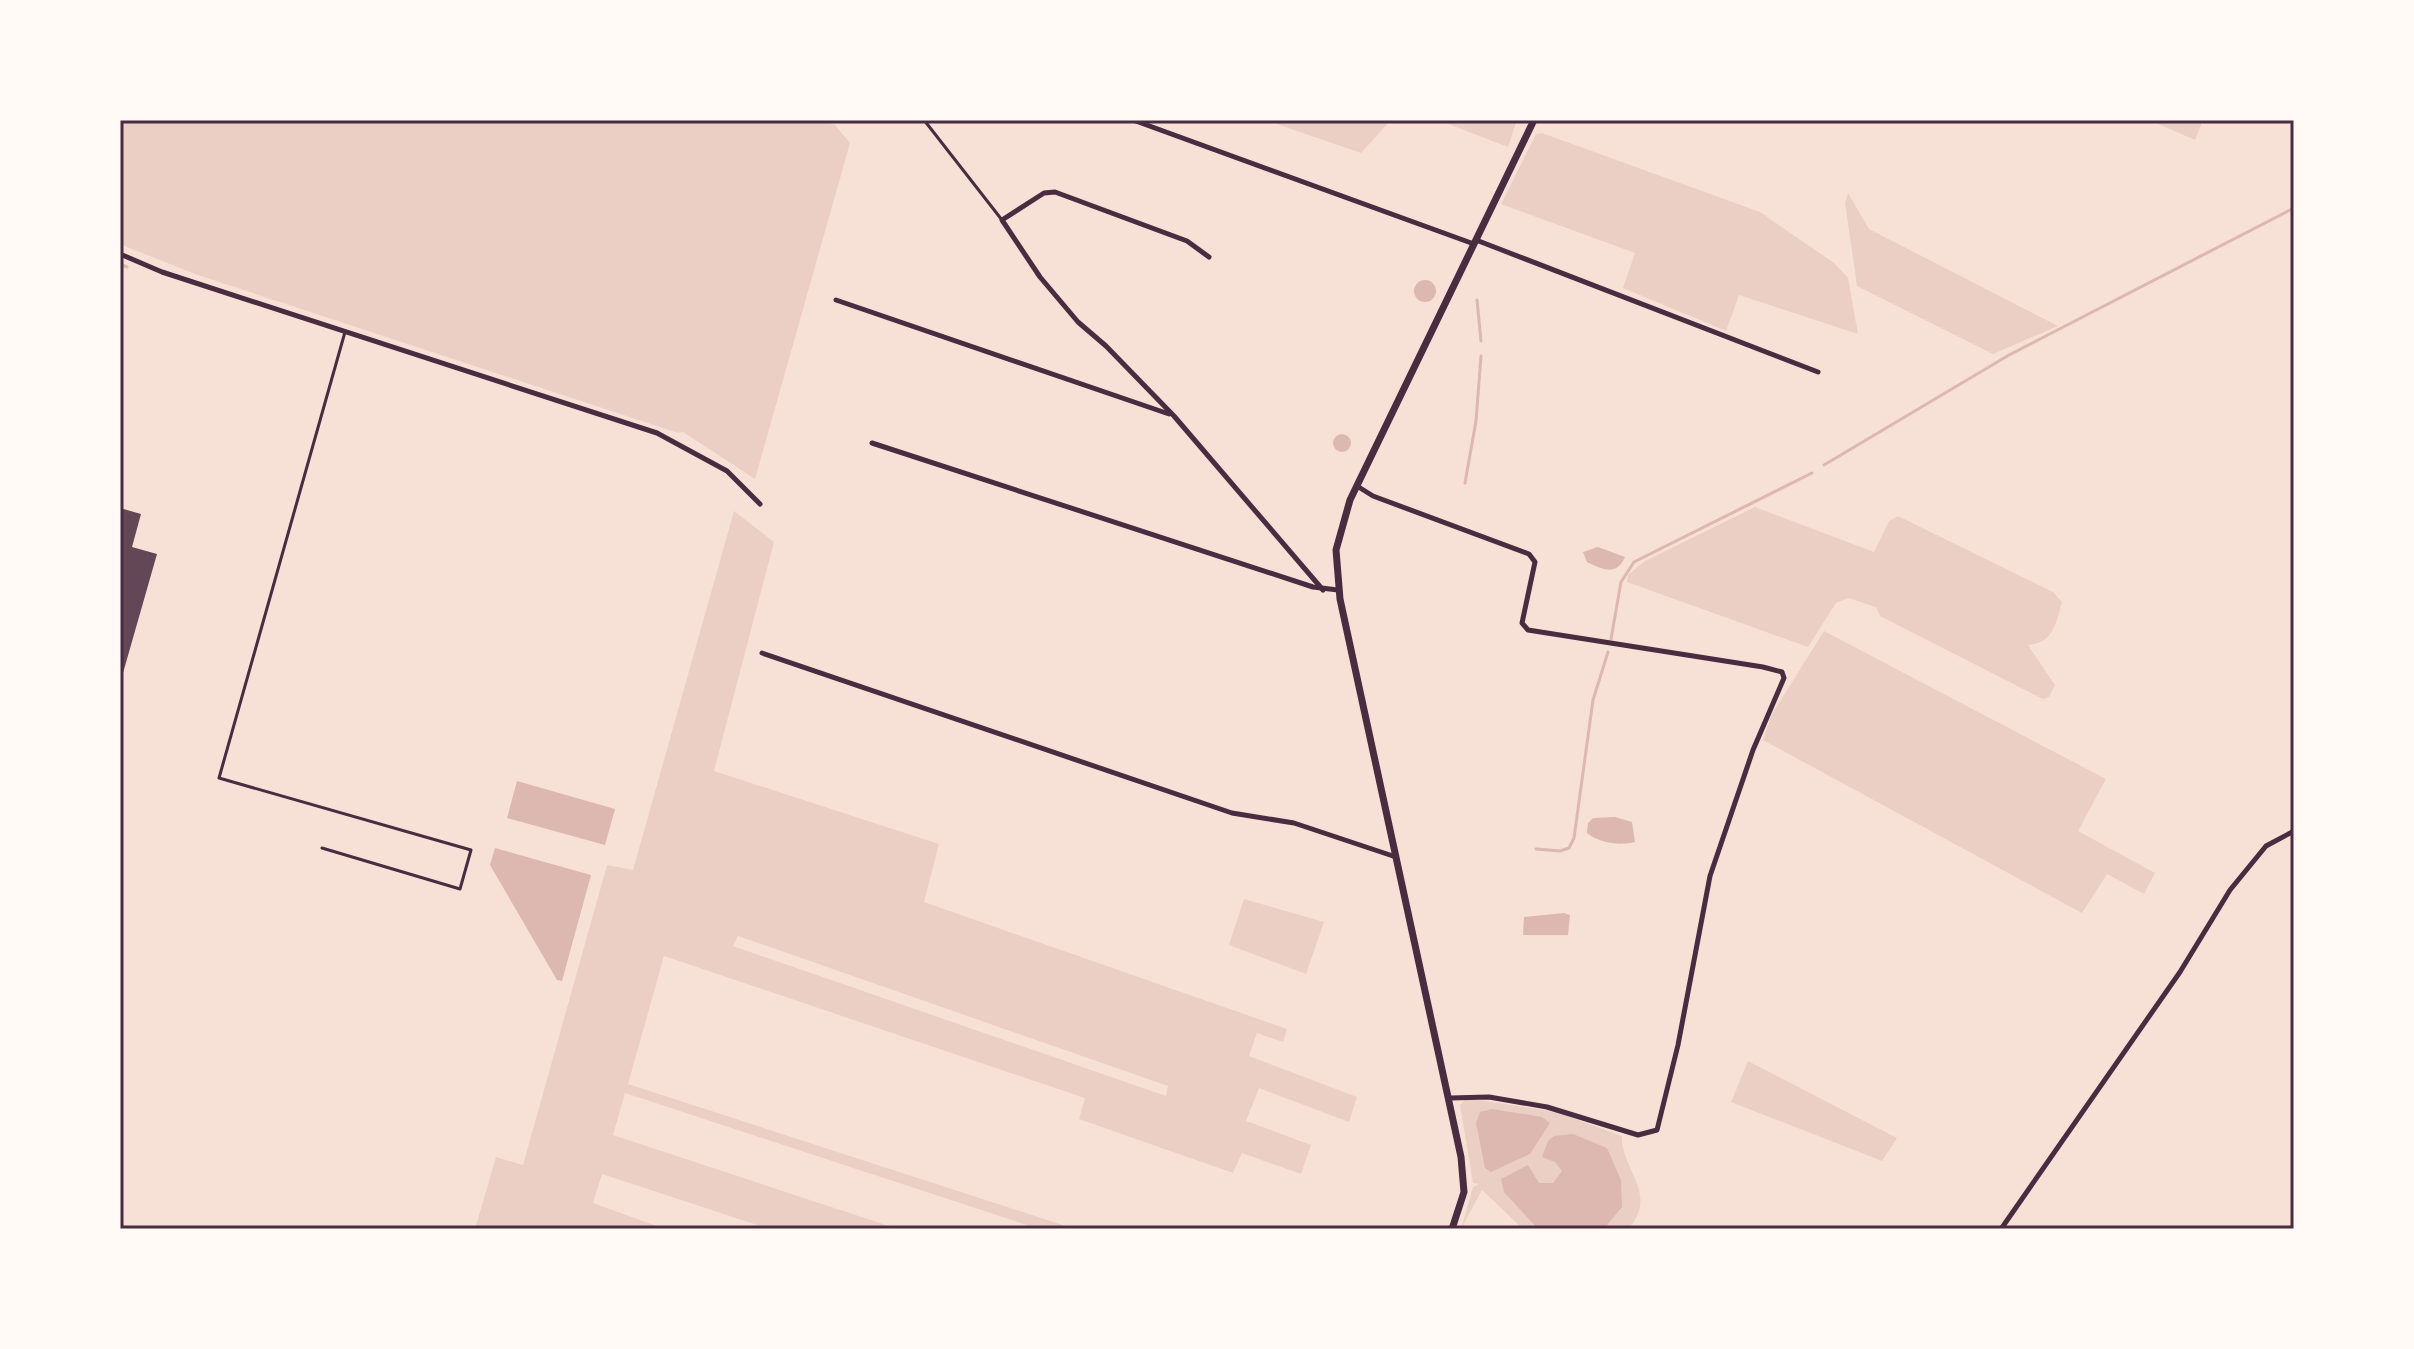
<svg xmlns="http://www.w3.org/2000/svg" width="2414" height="1349" viewBox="0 0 2414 1349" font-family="Overpass,sans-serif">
  <rect width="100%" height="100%" fill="#f7e1d7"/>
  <g fill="#ebcfc5" fill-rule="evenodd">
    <polygon points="120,120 821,120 835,125 850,143 755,479 683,432 678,433 195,274 127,247 120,243"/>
    <polygon points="1265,120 1391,120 1361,153"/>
    <polygon points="1438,120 1517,120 1508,147"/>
    <polygon points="2149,120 2203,120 2195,140"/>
    <polygon points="1542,133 1760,212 1834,263 1848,278 1858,334 1739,295 1726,331 1623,288 1635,253 1501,204 1536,134"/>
    <polygon points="1848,193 1869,229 2058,326 1993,354 1857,286 1845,203"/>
    <path d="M1755,507L1874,552L1889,521L1898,516L2053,592L2062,602C2056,624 2053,643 2028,645L2055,685L2049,697L2043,699L1880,616L1876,607L1848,598L1836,603L1808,647L1627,582L1628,575L1645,561Z"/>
    <path d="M734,511L774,542L714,771L939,844L924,902L1287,1029L1283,1042L1257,1033L1249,1056L1357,1097L1349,1122L1259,1088L1246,1121L1311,1145L1301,1174L1242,1153L1233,1173L1079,1119L1085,1098L664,956L628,1084L1075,1229H1039L625,1093L613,1135L898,1229H769L602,1174L593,1203L665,1229H475L496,1157L523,1165L607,865L633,870ZM738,936L1168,1086L1166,1096L733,946Z"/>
    <polygon points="1824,631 2106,779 2078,831 2155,873 2144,894 2107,874 2082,913 1763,740 1772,714"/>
    <polygon points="1244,899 1324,922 1306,974 1229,945"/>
    <polygon points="1748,1061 1897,1138 1882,1161 1731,1102"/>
    <path d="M1467,1098L1556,1112L1622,1136C1620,1168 1660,1194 1628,1229H1523L1482,1190L1461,1229L1473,1187L1479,1184L1473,1183L1460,1105Z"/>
  </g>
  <g fill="#dcb8b0">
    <circle cx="1425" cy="291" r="11"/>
    <circle cx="1342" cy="443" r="9"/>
    <path d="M1598,547L1625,557C1616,577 1602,569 1587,562L1583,552Z"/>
    <polygon points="517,781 615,809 605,845 507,818"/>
    <path d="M1615,817L1632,822L1635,842C1620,846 1599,843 1587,833L1588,823L1593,818Z"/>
    <polygon points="495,848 591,875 562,981 557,980 490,865"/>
    <polygon points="1564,913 1570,915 1568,935 1523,935 1524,917"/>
    <polygon points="1492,1109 1542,1117 1550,1123 1530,1154 1491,1172 1485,1168 1476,1123 1480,1112"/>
    <polygon points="1573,1134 1607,1148 1621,1180 1622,1207 1604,1229 1538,1229 1504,1192 1501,1179 1528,1165 1539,1183 1553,1183 1562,1171 1555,1162 1542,1157 1548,1141 1554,1136"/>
  </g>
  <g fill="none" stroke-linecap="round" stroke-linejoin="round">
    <g stroke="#dcb8b0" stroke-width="3">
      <polyline points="120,264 127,267"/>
      <polyline points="1477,300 1481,341"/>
      <polyline points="1824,465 2009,355 2294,208"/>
      <polyline points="1465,483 1476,421 1481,356"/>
      <polyline points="1611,639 1621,582 1634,562 1812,473"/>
      <polyline points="1536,849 1560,851 1569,848 1574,838 1593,700 1608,652"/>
    </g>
  </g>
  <polygon fill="#644757" points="120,508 141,514 132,547 157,554 121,680"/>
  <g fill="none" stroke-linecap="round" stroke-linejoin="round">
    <g stroke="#4a2c40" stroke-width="3">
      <polyline points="924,120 1002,220"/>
      <polyline points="322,848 460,889 471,850 219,778 345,332"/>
    </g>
    <g stroke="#4a2c40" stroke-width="5">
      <polyline points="1133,120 1474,244"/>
      <polyline points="1476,240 1818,372"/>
      <polyline points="120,254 162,272 657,433 727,471 760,504"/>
      <polyline points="1209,257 1187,241 1055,192 1044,193 1002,220 1040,277 1078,322 1106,346 1174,416 1323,590"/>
      <polyline points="836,300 1169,414"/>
      <polyline points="872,443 1313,587 1338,590"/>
      <polyline points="1357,486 1373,496 1529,554 1535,562 1522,623 1528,630 1763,667 1782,672 1784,678 1753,750 1710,876 1678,1045 1657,1130 1638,1135 1547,1107 1489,1097 1450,1098"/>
      <polyline points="762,653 1232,813 1294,823 1396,857"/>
      <polyline points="2001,1229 2180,972 2230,890 2266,846 2294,831"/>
    </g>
    <polyline stroke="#4a2c40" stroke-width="7" points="1452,1229 1464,1192 1461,1157 1340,599 1336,550 1350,500 1534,120"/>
  </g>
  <rect width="2414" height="1349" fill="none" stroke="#fffaf5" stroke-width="244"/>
  <rect x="122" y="122" width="2170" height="1105" fill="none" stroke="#4a2c40" stroke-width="3"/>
</svg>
